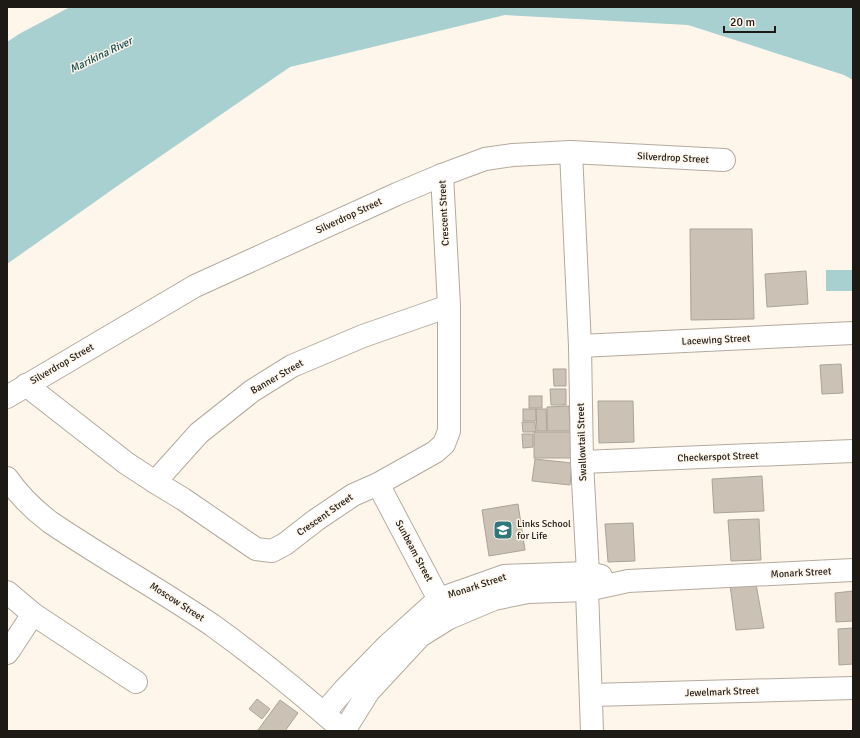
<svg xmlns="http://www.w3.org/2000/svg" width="860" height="738" viewBox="0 0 860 738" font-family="Signika,sans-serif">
  <rect width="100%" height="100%" fill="#fef5eb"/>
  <g fill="#a8d0d1">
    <polygon points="70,7 853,7 853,80 844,75 688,25 505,15 290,67 123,182 7,264 7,42 19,34"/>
    <rect x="826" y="270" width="27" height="21"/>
  </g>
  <g fill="#cbc1b5" stroke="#aca296">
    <polygon points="690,229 752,229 754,319 691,320"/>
    <polygon points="806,271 808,304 767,307 765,274"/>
    <polygon points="841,364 843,393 822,394 820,365"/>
    <polygon points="553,369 566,369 566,386 554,386"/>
    <polygon points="550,389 566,389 566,405 551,405"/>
    <rect x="529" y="396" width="13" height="12"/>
    <polygon points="598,401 633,401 634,442 599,443"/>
    <polygon points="569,406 570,431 547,431 547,407"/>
    <rect x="523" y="409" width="13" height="12"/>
    <polygon points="536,409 546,409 547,431 537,431"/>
    <polygon points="522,422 535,422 536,432 523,432"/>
    <rect x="534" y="432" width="37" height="26"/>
    <polygon points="522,434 533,434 533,447 523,448"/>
    <polygon points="535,459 572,463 570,485 532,481"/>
    <polygon points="762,476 764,511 714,513 712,479"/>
    <polygon points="518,504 525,550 489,556 482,510"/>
    <polygon points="759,519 761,560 731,561 728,520"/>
    <polygon points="633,523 635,561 608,562 605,524"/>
    <polygon points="756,584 764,628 736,630 730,585"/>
    <polygon points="853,591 853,621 836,622 835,593"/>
    <polygon points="853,628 853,664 839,665 838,629"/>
    <polygon points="257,699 270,709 262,719 249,709"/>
    <polygon points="280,700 298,713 285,731 260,731 258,730"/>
  </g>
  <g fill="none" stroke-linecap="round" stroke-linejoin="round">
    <g stroke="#b4aa9e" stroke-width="24">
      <g id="minor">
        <polyline points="571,152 580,346 582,462 588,573 587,590 592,731"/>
        <polyline points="580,346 853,333"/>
        <polyline points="26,385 126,463 155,482 183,499 256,549 272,551 285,544 316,520 353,495 378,484 435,452 444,444 449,431 449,306 442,175"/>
        <polyline points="7,397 195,286 397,194 442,175 485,159 513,155 571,152 724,160"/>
        <polyline points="582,462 853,451"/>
        <path d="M7,478C19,495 34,510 50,522C103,558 159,589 212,625C258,658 302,694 344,731"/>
        <polyline points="155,482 199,433 252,391 292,366 363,336 449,306"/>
        <polyline points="378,484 445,611"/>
        <polyline points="7,592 33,614 136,682"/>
        <polyline points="7,653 10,649 33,614"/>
        <polyline points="591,695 853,688"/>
        <polyline points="324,713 344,690 387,646 439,599 504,576 588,573 601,576"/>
        <polyline points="344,731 369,691 420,636 449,618 494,599 528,592 587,590 628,581 853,570"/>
      </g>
    </g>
    <use href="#minor" stroke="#fff" stroke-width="22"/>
  </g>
  <defs>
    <g id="school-square" transform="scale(1)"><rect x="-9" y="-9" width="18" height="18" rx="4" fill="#2e777a" stroke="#fef5eb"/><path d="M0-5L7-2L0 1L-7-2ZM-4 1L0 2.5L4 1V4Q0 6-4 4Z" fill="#fff"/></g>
  </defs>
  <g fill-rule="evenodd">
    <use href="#school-square" x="503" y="530"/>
  </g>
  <g text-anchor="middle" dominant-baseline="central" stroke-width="3" stroke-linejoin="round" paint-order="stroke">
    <g font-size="10" fill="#1d1915" stroke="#fef5eb">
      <text transform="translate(673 158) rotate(3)">Silverdrop Street</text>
      <text transform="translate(444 213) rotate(-93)">Crescent Street</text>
      <text transform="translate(349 216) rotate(-25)">Silverdrop Street</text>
      <text transform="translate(716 340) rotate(-3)">Lacewing Street</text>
      <text transform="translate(62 364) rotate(-30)">Silverdrop Street</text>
      <text transform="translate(277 377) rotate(-30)">Banner Street</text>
      <text transform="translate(582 442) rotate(-92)">Swallowtail Street</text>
      <text transform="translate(718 457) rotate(-2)">Checkerspot Street</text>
      <text transform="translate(325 515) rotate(-35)">Crescent Street</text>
      <text transform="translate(414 551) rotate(62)">Sunbeam Street</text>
      <text transform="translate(801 573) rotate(-3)">Monark Street</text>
      <text transform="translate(477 586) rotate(-18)">Monark Street</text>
      <text transform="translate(177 602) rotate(33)">Moscow Street</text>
      <text transform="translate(722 692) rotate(-2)">Jewelmark Street</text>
    </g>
    <g font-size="10" fill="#1d1915" stroke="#fef5eb" text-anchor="start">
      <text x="517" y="524">Links School<tspan x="517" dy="12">for Life</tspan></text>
    </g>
    <g font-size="11" font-style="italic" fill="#134d4f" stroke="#fef5eb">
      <text transform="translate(101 55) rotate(-26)">Marikina River</text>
    </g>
  </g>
  <rect width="860" height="738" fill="none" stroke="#1d1915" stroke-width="16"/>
  <path d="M724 26v6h51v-6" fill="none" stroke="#1d1915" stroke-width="2"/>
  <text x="730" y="26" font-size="12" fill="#1d1915" stroke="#fef5eb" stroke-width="3" paint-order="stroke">20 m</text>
</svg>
